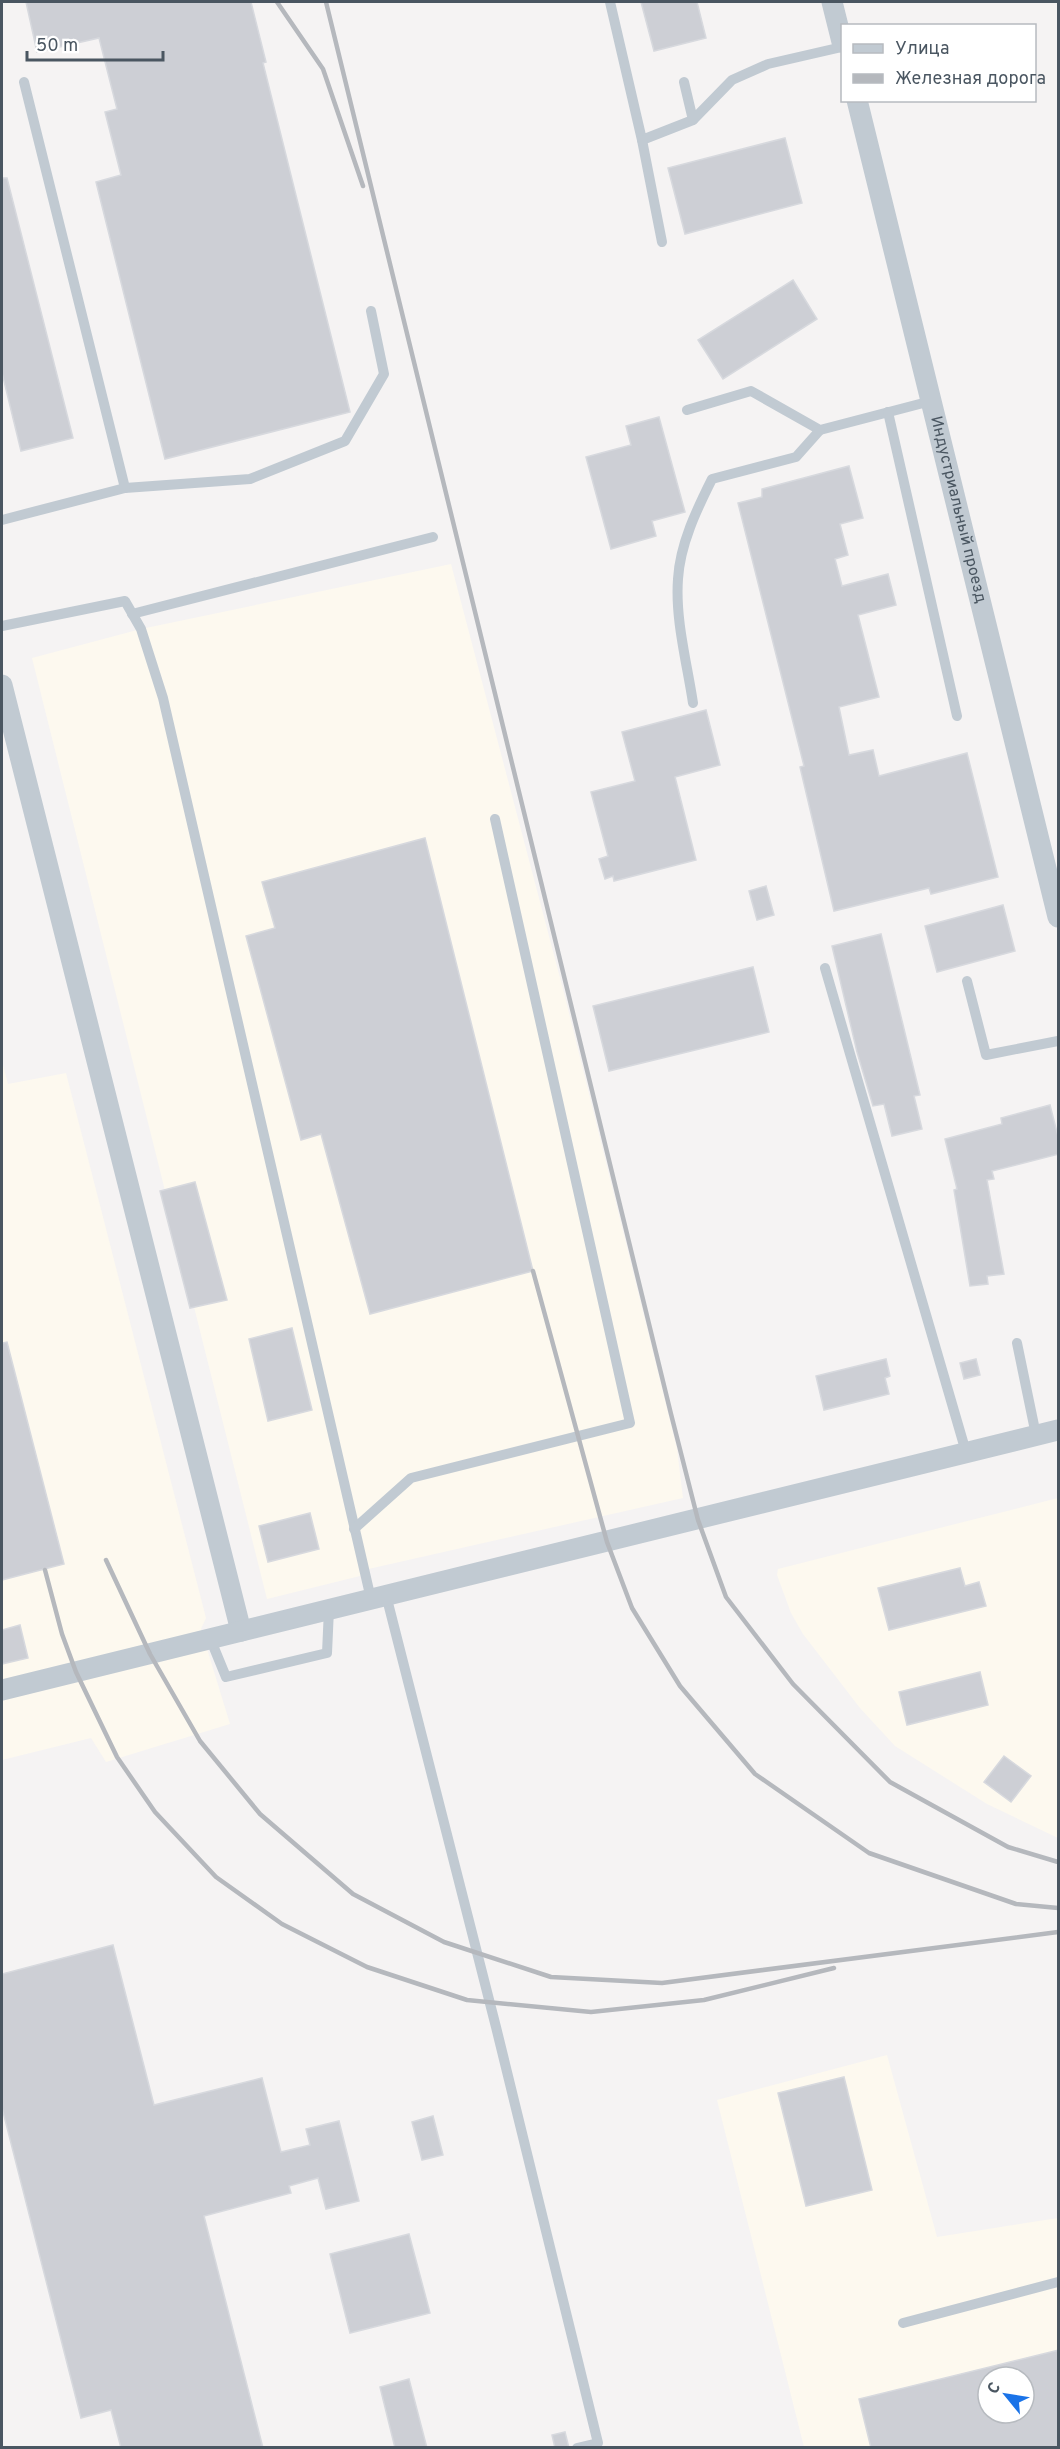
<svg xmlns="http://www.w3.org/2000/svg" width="1060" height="2449" viewBox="0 0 1060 2449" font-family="Overpass,sans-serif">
  <rect width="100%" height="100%" fill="#f5f3f3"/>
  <g fill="#fdf9ef" fill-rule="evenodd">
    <polygon points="451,564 564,993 677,1449 683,1498 364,1570 360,1576 267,1599 32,658 141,629"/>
    <polygon points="2,1061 8,1084 66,1073 206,1618 201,1629 230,1724 106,1762 91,1738 2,1760"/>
    <polygon points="1058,1498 1058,1838 987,1804 895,1746 860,1708 803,1634 791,1613 777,1575 778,1569"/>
    <path d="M887,2055L937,2237L1058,2218V2447H804L717,2100ZM988,2377H1024V2413H988Z"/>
  </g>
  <g fill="#cdcfd5" stroke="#d7d9de" stroke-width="1.5" fill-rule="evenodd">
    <polygon points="26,2 251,2 266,62 263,63 350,412 165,459 96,182 121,175 105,112 117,109 99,38 37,52"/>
    <polygon points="641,2 697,2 706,38 654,51"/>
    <polygon points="785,138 802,203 685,234 668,168"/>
    <polygon points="2,178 7,178 73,438 21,451 2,373"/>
    <polygon points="793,280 817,319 723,379 698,340"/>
    <polygon points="659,417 685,512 652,521 656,536 611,549 586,457 631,445 626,426"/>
    <polygon points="849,466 863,518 840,524 848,555 835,559 842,586 888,574 896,605 858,615 879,697 839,707 849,755 873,750 879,776 967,753 998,877 931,894 929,888 834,911 800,767 804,766 738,503 762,497 762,489"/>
    <polygon points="706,710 720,765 675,777 696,860 614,881 613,876 605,879 599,859 608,856 591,792 635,781 622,732"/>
    <polygon points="425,838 533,1271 370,1314 321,1134 301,1140 246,936 275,928 262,882"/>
    <polygon points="766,886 774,915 757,920 749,891"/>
    <polygon points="1003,905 1015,951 937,972 925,926"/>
    <polygon points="881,934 920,1095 914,1096 922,1129 892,1136 884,1104 873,1106 857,1052 832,946"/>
    <polygon points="753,967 769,1032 609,1071 593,1006"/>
    <polygon points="1050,1105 1059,1140 1059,1154 992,1171 994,1179 987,1180 1004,1274 987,1276 988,1284 970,1286 954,1190 957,1189 945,1139 1002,1124 1001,1118"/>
    <polygon points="195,1182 227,1300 190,1308 160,1191"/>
    <polygon points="292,1328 312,1410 268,1421 249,1339"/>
    <polygon points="7,1342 64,1564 2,1580 2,1343"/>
    <polygon points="886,1359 890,1376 885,1378 889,1394 824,1410 816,1376"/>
    <polygon points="976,1359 980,1375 964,1379 960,1363"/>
    <polygon points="310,1513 319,1549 268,1562 259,1526"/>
    <polygon points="960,1568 965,1586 979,1582 986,1606 889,1630 878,1588"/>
    <polygon points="20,1625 28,1658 2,1664 2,1630"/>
    <polygon points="980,1672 988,1705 907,1725 899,1692"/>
    <polygon points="1004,1756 1031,1776 1011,1802 984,1782"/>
    <polygon points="113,1945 154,2105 262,2078 281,2152 310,2145 306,2129 339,2121 359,2201 326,2209 318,2178 289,2186 291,2193 204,2216 263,2448 121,2448 111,2410 81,2418 2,2108 2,1974"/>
    <polygon points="844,2077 872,2190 806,2206 778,2093"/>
    <polygon points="433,2116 443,2155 422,2160 412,2122"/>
    <polygon points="409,2234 430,2313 350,2333 330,2254"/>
    <path d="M1059,2350V2448H871L859,2399ZM988,2377H1024V2413H988Z"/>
    <polygon points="409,2379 427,2448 395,2448 380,2387"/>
    <polygon points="565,2432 569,2448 555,2448 552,2435"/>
  </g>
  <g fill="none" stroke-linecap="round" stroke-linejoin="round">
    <g stroke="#c1cad2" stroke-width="10">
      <polyline points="610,2 642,140 693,120"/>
      <polyline points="684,82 693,120 732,80 768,64 842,47"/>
      <polyline points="642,140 662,242"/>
      <polyline points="687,410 751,391 820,430 931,401"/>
      <polyline points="888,412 957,716"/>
      <polyline points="125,488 250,479 345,441 384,374 371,311"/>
      <polyline points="2,520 125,488 24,82"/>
      <polyline points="132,614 433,537"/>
      <polyline points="2,626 125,601 141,629 163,698 371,1599"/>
      <path d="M693,703C687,663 675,619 678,579C680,544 697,509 712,479L796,457L820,430"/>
      <polyline points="825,968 966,1452"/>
      <polyline points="967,981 986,1055 1058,1041"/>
      <polyline points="1017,1343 1036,1435"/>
      <polyline points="354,1529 411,1478 630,1423 495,819"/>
      <polyline points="386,1595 496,2027 598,2443 577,2448"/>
      <polyline points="210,1638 226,1677 327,1653 329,1609"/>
      <polyline points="903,2323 1058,2282"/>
    </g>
    <g stroke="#c1cad2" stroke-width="21">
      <polyline points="832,2 842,42"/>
      <path id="s1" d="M857,100L1058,917"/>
      <polyline points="2,685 241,1631"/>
      <polyline points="2,1690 1058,1430"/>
    </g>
    <g stroke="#b5b8bd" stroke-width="4.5">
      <polyline points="277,2 323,69 363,186"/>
      <polyline points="326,2 671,1414 698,1520 726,1597 793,1684 890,1782 1008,1847 1058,1862"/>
      <polyline points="533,1271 607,1542 632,1608 680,1686 755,1774 869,1853 1016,1904 1058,1908"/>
      <polyline points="106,1560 150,1654 200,1741 260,1814 353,1894 444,1942 551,1977 662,1983 1058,1932"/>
      <polyline points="45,1570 62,1634 76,1672 117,1757 155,1812 216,1877 282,1924 367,1967 467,2000 591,2012 704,2000 834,1968"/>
    </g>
  </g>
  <g text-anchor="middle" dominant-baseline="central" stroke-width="5" stroke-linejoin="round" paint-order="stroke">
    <g font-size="16" fill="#4a5661" stroke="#fff">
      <text stroke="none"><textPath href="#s1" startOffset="422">Индустриальный проезд</textPath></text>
    </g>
  </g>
  <rect width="1060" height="2449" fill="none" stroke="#4a5661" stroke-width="6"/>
  <rect x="841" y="24" width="195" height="78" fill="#ffffff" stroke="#b7bbc0" stroke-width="1.5"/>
  <rect x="853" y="44" width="30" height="9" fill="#c1cad2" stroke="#b7bbc0" stroke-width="1.5"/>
  <text x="895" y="54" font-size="18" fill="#4a5661">Улица</text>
  <rect x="853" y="74" width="30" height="9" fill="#b5b8bd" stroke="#b7bbc0" stroke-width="1.5"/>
  <text x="895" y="84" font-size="18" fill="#4a5661">Железная дорога</text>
  <g transform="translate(1006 2395) rotate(300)"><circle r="28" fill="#ffffff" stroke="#b7bbc0" stroke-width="1.5"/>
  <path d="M0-4.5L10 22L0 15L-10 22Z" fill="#1a73e8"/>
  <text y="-9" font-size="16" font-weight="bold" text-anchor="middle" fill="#4a5661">С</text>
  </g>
  <path d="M27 51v9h136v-9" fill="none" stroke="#4a5661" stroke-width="3"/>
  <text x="36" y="51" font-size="18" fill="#4a5661" stroke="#ffffff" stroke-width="4.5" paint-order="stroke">50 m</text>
</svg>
